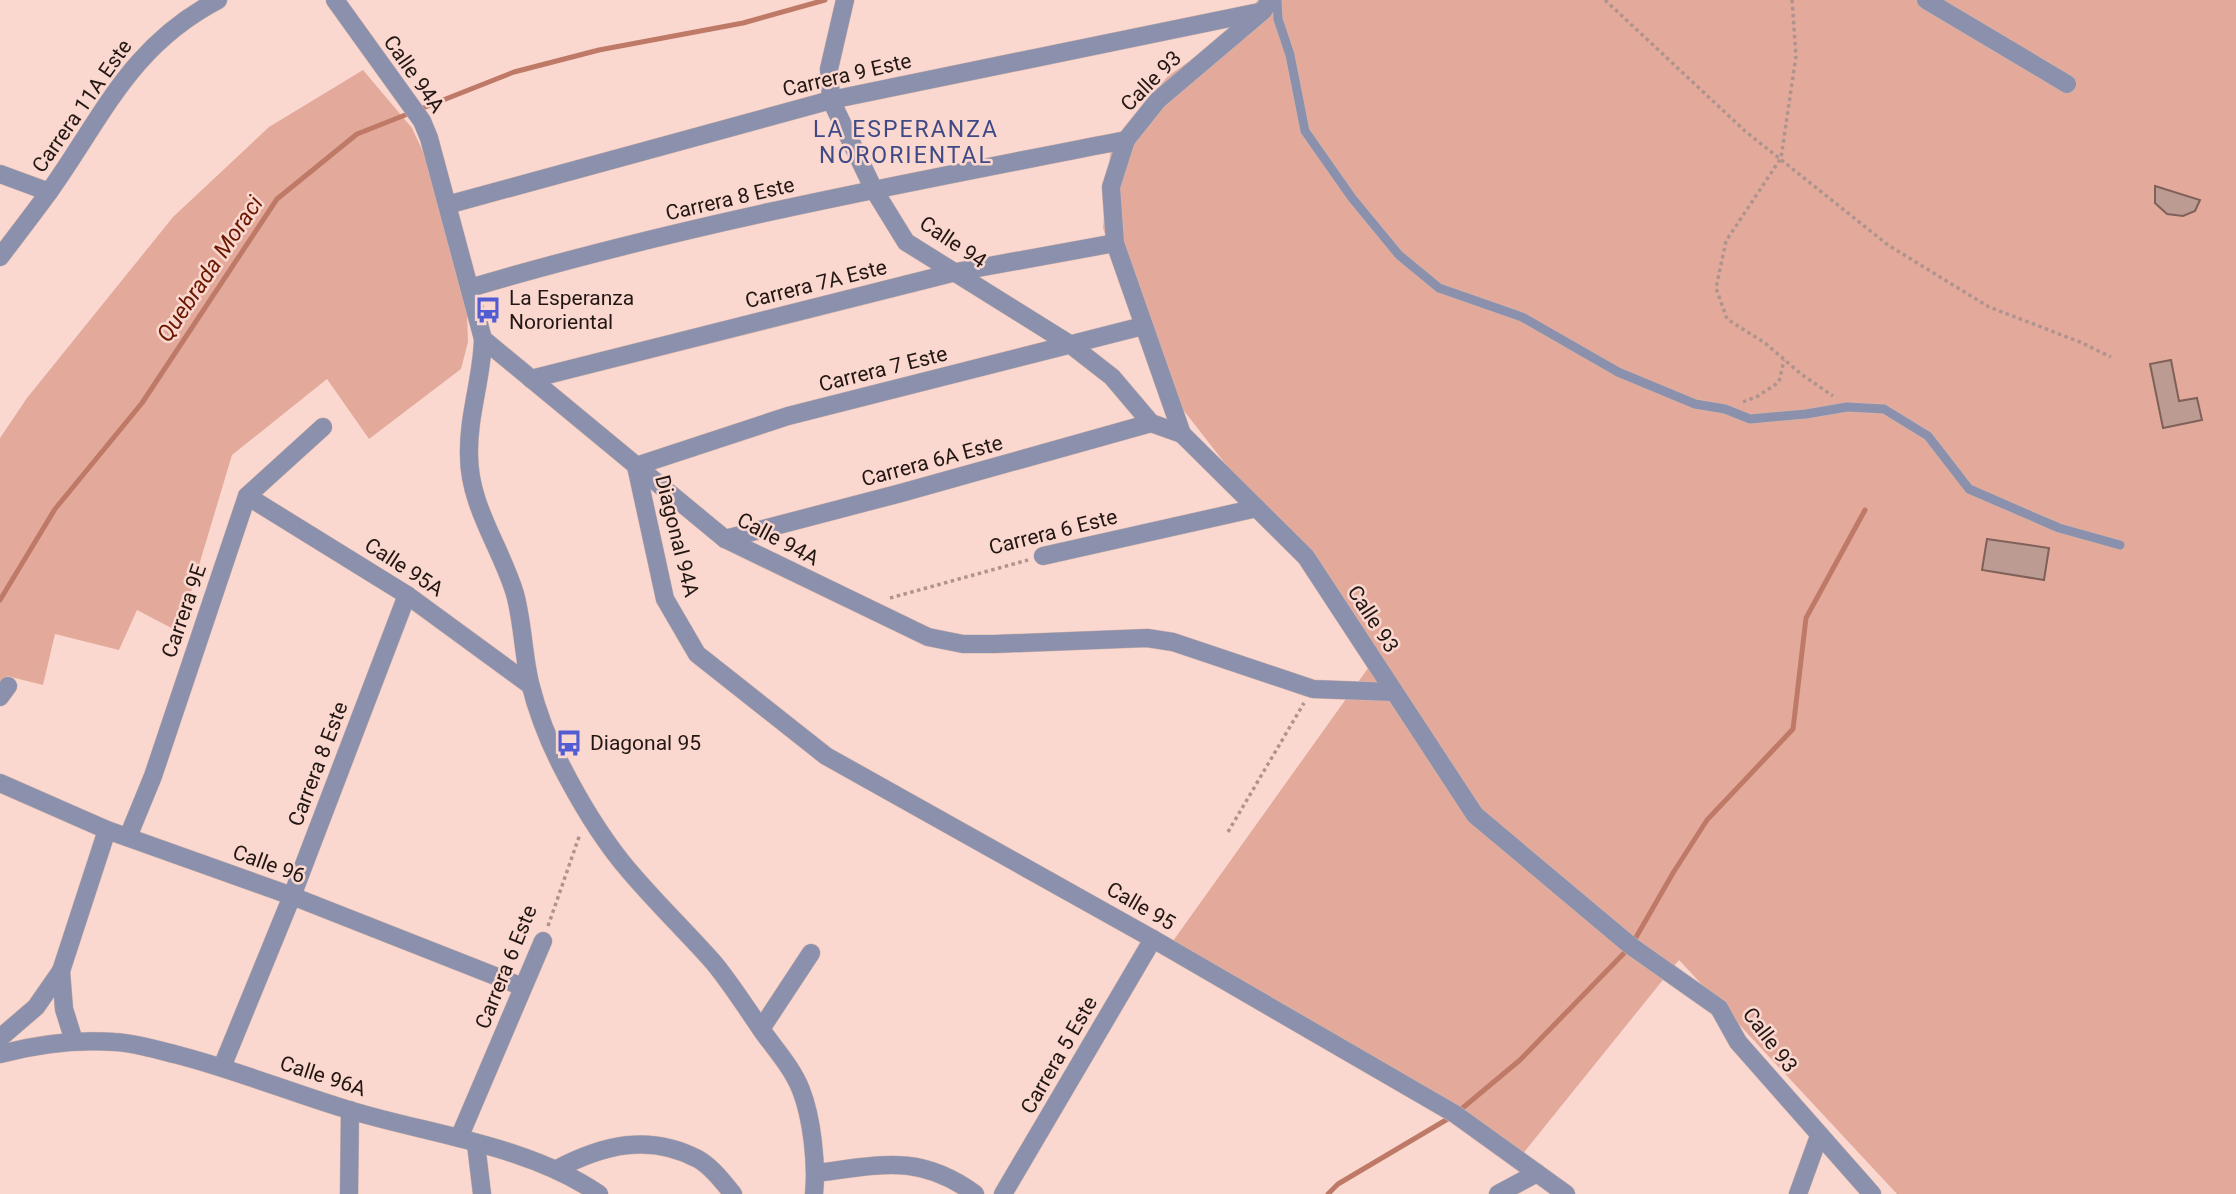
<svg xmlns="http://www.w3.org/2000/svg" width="2236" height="1194" viewBox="0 0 2236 1194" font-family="Roboto,sans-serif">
  <rect width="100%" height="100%" fill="#fbd8cf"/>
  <g fill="#e3aa9b">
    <polygon points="1258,0 2236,0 2236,1194 1897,1194 1679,960 1517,1161 1173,941 1376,657 1181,407 1130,305 1103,228 1111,145 1168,76 1230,33"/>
    <polygon points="363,70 412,128 426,158 467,314 468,342 461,369 369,439 327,379 232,455 179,632 137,610 119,650 55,634 43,685 7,676 0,684 0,438 27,398 173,217 269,127"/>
  </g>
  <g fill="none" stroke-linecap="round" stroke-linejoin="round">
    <g stroke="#be7a67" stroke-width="5">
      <polyline points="0,600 55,509 142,403 277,199 357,134 514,72 599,50 743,23 825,0"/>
      <polyline points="1459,1111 1520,1060 1631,946 1673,873 1707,820 1793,729 1806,618 1865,510"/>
      <polyline points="1328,1194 1338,1184 1451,1117"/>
    </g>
  </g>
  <g fill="#bc9b92" stroke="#7f6159" stroke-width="2">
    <polygon points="2155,186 2200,200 2195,211 2183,216 2167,214 2155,203"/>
    <polygon points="2171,360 2179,401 2197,398 2202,420 2163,428 2150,364"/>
    <polygon points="1987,539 2049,548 2044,580 1982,570"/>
  </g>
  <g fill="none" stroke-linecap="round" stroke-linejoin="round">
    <g stroke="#d4b5ad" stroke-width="10">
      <polyline id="lane" points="1277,0 1278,19 1290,55 1305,131 1352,198 1399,255 1439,288 1522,317 1618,372 1695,404 1725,409 1750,419 1806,414 1847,407 1884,409 1928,436 1969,489 2059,528 2120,545"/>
    </g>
    <g stroke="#d4b5ad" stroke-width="19">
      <g id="street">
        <path d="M335,0L422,121L429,138L483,339C482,379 468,415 469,455C469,506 501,547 515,594C523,623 523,654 530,683C537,711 549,742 562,767C579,800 598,832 621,861C650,897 684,929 714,963C732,985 747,1009 763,1032C776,1050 793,1069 801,1090C812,1118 817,1164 814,1194"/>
        <polyline points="845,0 829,69 831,100 874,190 906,242 1071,345 1112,377 1151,423 1182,434"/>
        <polyline points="1270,0 1263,11 1158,100 1126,140 1111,187 1115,243 1182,434 1306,557 1475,815 1631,946 1719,1008 1738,1042 1872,1194"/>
        <polyline points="1926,0 2067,84"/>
        <polyline points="0,174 49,192"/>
        <polyline points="447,205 831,100 1259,12"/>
        <path d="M0,257C16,236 33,214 49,192C103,116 130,46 218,0"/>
        <path d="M470,288C685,224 906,183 1126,140"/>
        <polyline points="1143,326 788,416 636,466 665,599 697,654 826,756 1153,939 1455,1114 1566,1194"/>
        <polyline points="483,339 725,539 928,637 963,644 995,644 1147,638 1173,642 1313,689 1393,692"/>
        <polyline points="531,379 956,272 1115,243"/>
        <polyline points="247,496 407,595 530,685"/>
        <polyline points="725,539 901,493 1151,423"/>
        <polyline points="1043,556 1257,508"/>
        <polyline points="0,697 8,686"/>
        <polyline points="0,783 107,830 292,896 523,987"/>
        <polyline points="128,837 153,776 247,496 323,427"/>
        <polyline points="761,1029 811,953"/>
        <polyline points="0,1038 36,1007 61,971"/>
        <polyline points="74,1041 64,1009 61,971 107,830"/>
        <path d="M0,1054C38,1044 76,1039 115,1042C136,1043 157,1050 178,1055C236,1070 292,1093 349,1110C432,1135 527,1145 599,1194"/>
        <polyline points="222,1067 292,896 407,595"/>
        <polyline points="459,1138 543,941"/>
        <polyline points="476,1144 482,1194"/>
        <path d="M557,1169C603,1145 649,1133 698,1159C712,1167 723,1182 733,1194"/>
        <path d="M816,1173C880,1165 919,1153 975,1194"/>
        <polyline points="349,1194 350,1110"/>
        <polyline points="1003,1194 1153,939"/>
        <polyline points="1498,1194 1537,1173"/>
        <polyline points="1798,1194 1819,1136"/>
      </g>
    </g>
    <g stroke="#af948d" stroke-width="3.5" stroke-dasharray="3.5 3.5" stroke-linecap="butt">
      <polyline points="1605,0 1745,131 1888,245 1989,307 2080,342 2111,357"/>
      <polyline points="1792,0 1796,56 1781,158 1726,241 1716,288 1727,319 1765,343 1801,374 1833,396"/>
      <polyline points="1743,402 1758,396 1779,382 1784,360"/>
      <polyline points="890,598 1028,560"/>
      <polyline points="1228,832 1304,703"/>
      <polyline points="548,926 580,834"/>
    </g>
    <use href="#lane" stroke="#8b91ac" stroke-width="9"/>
    <use href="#street" stroke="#8b91ac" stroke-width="18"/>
  </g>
  <defs>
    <g id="bus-bare" transform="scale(2.1)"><path d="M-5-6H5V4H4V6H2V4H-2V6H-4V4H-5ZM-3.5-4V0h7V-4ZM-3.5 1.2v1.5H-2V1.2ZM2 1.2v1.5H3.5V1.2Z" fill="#525dd4" stroke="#fbd8cf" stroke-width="2.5" paint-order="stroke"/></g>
  </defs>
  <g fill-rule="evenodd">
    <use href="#bus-bare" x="488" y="310"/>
    <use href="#bus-bare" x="569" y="743"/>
  </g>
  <g text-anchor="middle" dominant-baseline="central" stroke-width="5" stroke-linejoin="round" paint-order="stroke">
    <g font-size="21" fill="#231714" stroke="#fbd8cf">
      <text transform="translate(414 74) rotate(55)">Calle 94A</text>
      <text transform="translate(847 75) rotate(-13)">Carrera 9 Este</text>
      <text transform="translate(1151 81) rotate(-45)">Calle 93</text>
      <text transform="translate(82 106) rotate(-55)">Carrera 11A Este</text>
      <text transform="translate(730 199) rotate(-13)">Carrera 8 Este</text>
      <text transform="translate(953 242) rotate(34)">Calle 94</text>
      <text transform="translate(816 284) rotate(-14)">Carrera 7A Este</text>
      <text transform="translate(883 369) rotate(-14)">Carrera 7 Este</text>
      <text transform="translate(932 461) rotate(-15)">Carrera 6A Este</text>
      <text transform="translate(1053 532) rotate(-14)">Carrera 6 Este</text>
      <text transform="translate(677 536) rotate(76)">Diagonal 94A</text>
      <text transform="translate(778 539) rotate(28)">Calle 94A</text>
      <text transform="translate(404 567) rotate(33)">Calle 95A</text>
      <text transform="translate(184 611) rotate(-71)">Carrera 9E</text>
      <text transform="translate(1373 619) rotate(57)">Calle 93</text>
      <text transform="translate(318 764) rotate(-69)">Carrera 8 Este</text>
      <text transform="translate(269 864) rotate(20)">Calle 96</text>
      <text transform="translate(1141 906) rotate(30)">Calle 95</text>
      <text transform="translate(506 967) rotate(-68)">Carrera 6 Este</text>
      <text transform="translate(1770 1040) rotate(53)">Calle 93</text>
      <text transform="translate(1059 1055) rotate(-60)">Carrera 5 Este</text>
      <text transform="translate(323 1076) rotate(18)">Calle 96A</text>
    </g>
    <g font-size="21" fill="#231714" stroke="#fbd8cf" text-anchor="start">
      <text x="509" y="298">La Esperanza<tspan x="509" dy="24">Nororiental</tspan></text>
      <text x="590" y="743">Diagonal 95</text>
    </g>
    <g font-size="23" letter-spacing="2" fill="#3f4985" stroke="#fbd8cf">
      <text x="906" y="129">LA ESPERANZA<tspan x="906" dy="26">NORORIENTAL</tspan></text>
    </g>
    <g font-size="23" font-style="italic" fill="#6b1800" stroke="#fbd8cf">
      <text transform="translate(210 269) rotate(-56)">Quebrada Moraci</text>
    </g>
  </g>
</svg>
